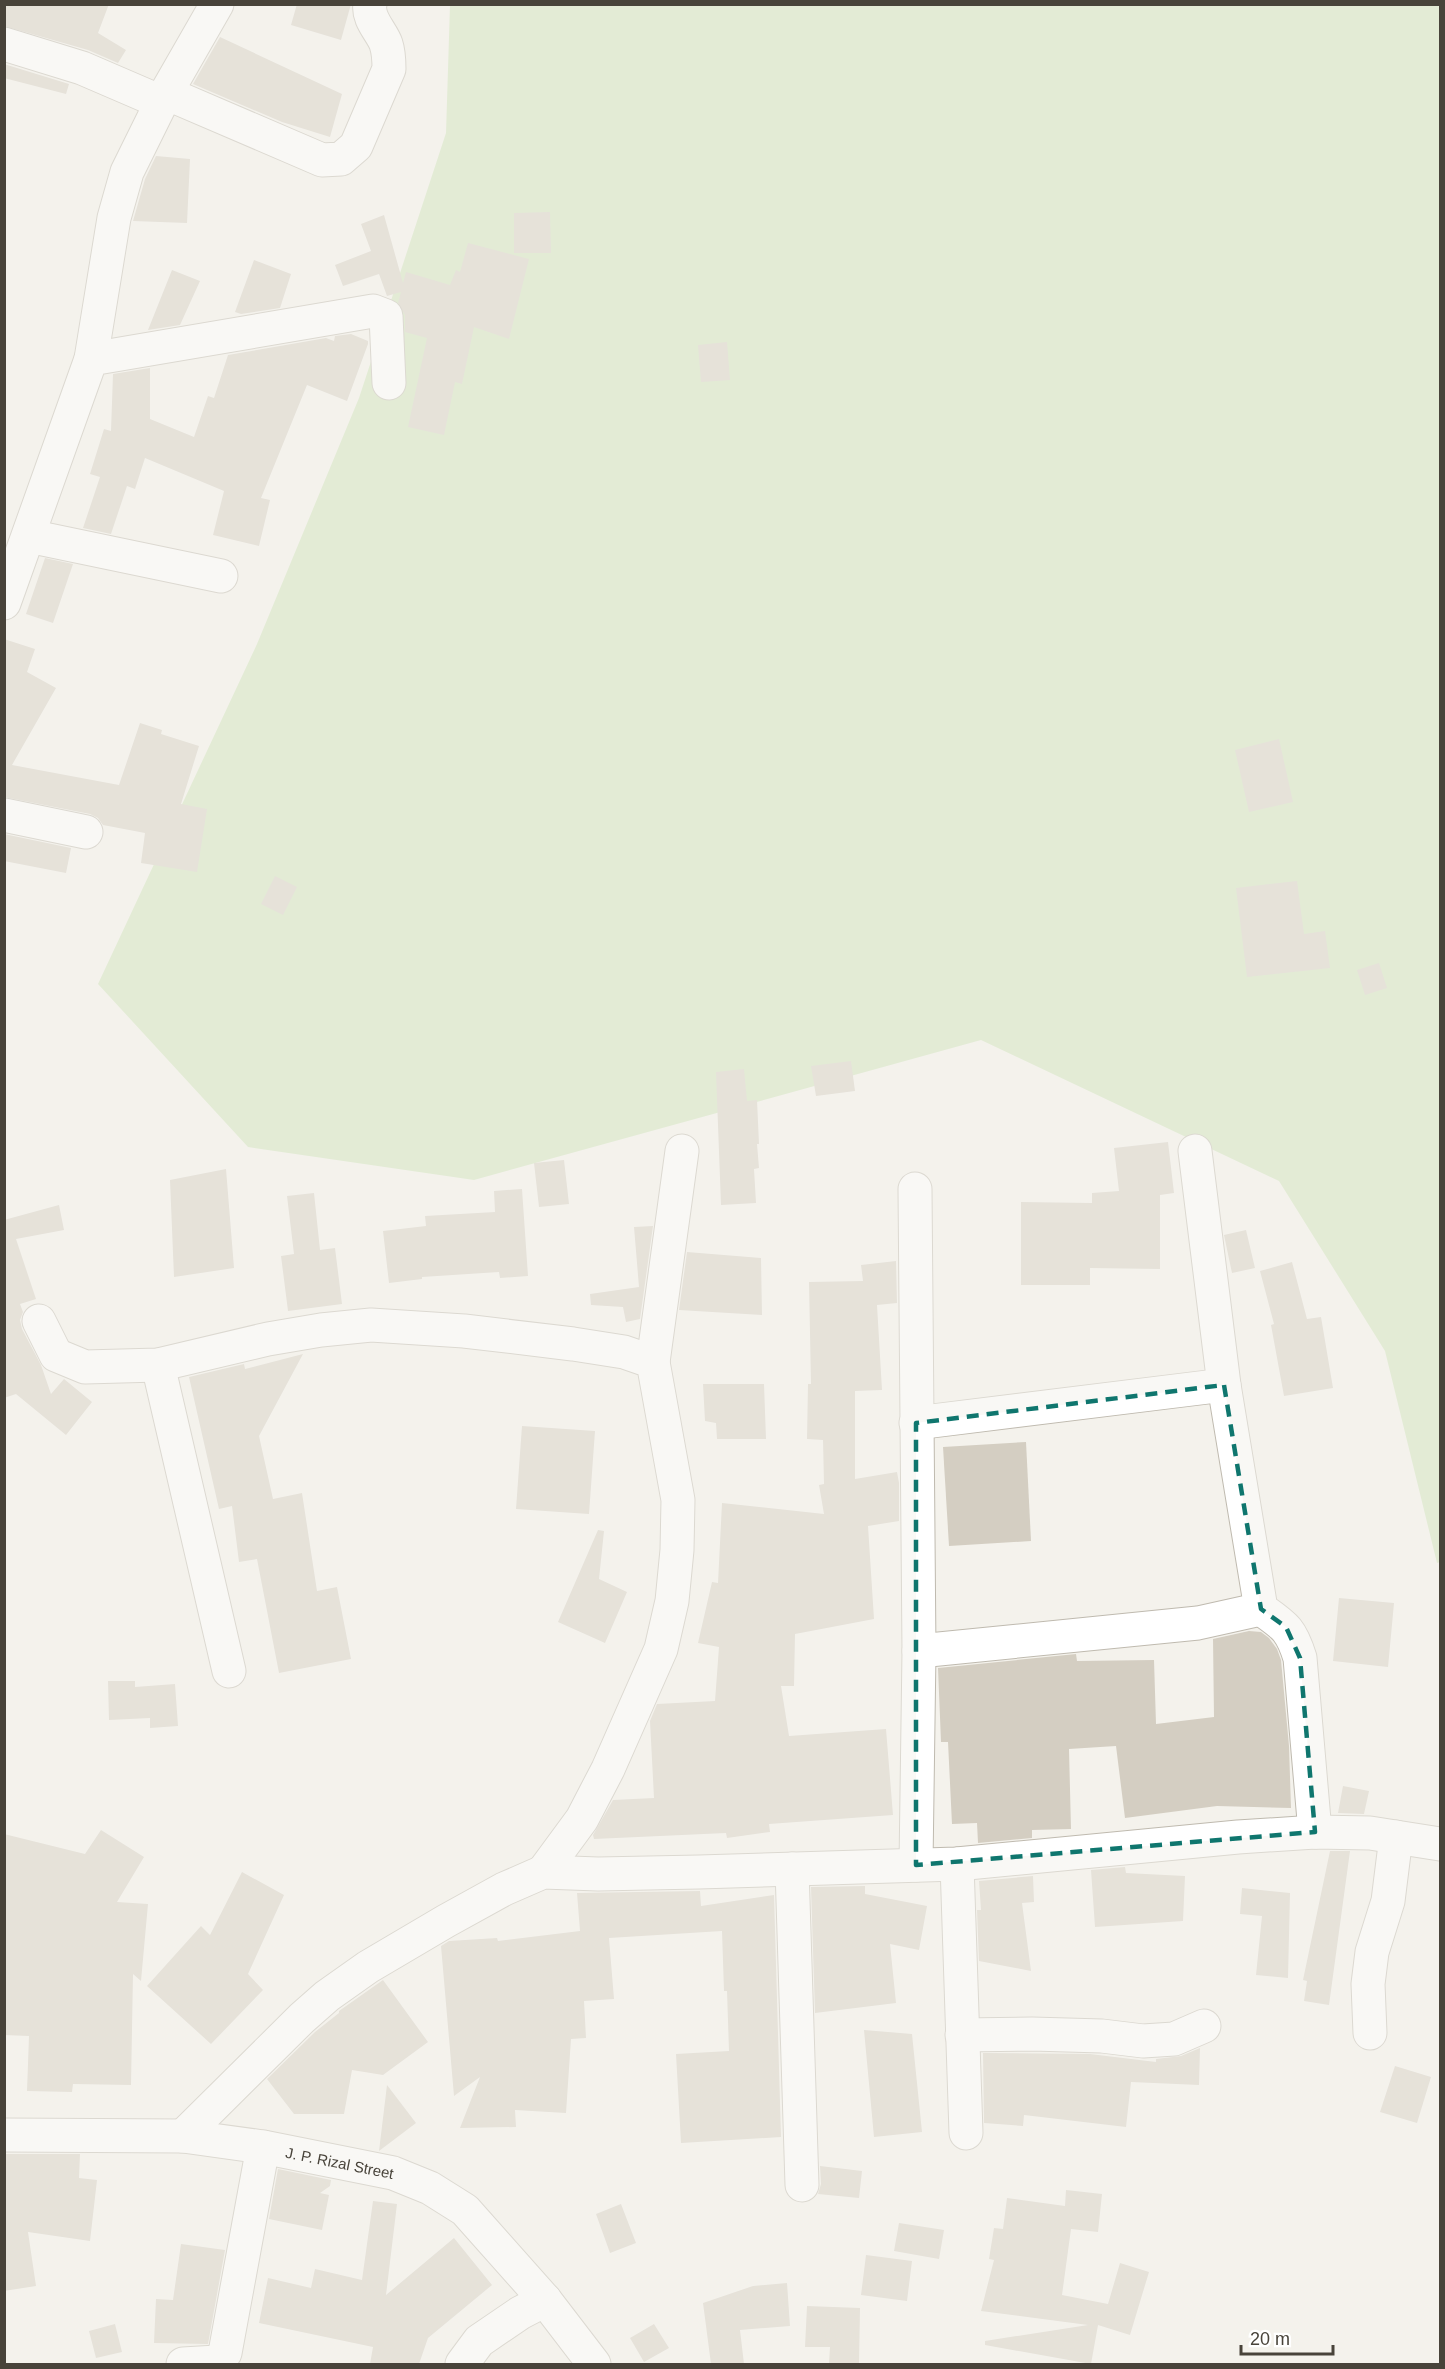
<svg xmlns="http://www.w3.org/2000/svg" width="1445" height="2369" viewBox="0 0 1445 2369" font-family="Helvetica,sans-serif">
  <rect width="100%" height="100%" fill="#f4f2ec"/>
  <polygon fill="#cee3b9" points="450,5 1440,5 1440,1562 1437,1563 1385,1351 1279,1181 981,1040 474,1180 248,1147 98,984 257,644 359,398 446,133"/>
  <g fill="#d4cec2">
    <polygon points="4,4 109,4 98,33 126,50 118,63 88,50 4,26"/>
    <polygon points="297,4 351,4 341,40 291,25"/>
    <polygon points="220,37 342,94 330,137 282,122 193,84"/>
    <polygon points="4,64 69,84 66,94 4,78"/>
    <polygon points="156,156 190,159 187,223 133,221 145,179"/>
    <polygon points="550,212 551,253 514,253 514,213"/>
    <polygon points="384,215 403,283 406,272 450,285 456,270 460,272 468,243 529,259 509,339 474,327 462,384 455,382 444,435 408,427 427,338 405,332 405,315 398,303 401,292 387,296 379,274 343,286 335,265 371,251 361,224"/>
    <polygon points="254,260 291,274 280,308 241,314 235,312"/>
    <polygon points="172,270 200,281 180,325 148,330"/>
    <polygon points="351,334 368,341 368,344 347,401 307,385 261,498 270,500 259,546 213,535 224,491 145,458 135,489 127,486 111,534 83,528 100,477 90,474 104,429 111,431 113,374 150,368 150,419 194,437 208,396 214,398 228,355 326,338 334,341 335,336"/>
    <polygon points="727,342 730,380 701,382 698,345"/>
    <polygon points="45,558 73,564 53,623 26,614"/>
    <polygon points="4,639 35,649 27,672 56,688 12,765 119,785 140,723 162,730 161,734 199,746 181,804 207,809 197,872 141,863 145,833 103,825 98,818 90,814 4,797"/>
    <polygon points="1279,739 1293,802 1249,812 1235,750"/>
    <polygon points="4,834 71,848 66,873 4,861"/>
    <polygon points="275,876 297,887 283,915 261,904"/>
    <polygon points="1297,881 1304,934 1325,931 1330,968 1247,977 1236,888"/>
    <polygon points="1379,963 1387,988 1365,995 1357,970"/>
    <polygon points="851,1061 855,1091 816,1096 811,1066"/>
    <polygon points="744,1069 747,1101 757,1100 759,1144 757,1144 759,1168 754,1169 756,1203 721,1205 716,1072"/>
    <polygon points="1168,1142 1174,1193 1160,1195 1160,1269 1090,1268 1090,1285 1021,1285 1021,1202 1092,1203 1092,1193 1119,1191 1114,1148"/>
    <polygon points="564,1160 569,1204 539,1207 534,1163"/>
    <polygon points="226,1169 234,1268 174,1277 170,1180"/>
    <polygon points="522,1189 528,1276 500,1278 499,1272 422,1277 422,1279 389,1283 383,1231 426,1226 425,1216 495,1212 494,1191"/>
    <polygon points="314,1193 320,1250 335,1248 342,1304 288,1311 281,1256 294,1254 287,1196"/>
    <polygon points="59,1205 64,1230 16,1239 36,1299 20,1304 23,1312 20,1320 22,1329 41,1365 51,1394 64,1379 92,1402 66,1435 16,1394 4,1398 4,1220"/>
    <polygon points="653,1226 640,1319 626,1322 623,1307 591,1305 590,1294 639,1287 634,1227"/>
    <polygon points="1246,1230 1255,1268 1232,1273 1224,1235"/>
    <polygon points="687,1252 761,1258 762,1315 679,1310"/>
    <polygon points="896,1261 897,1303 877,1305 882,1390 855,1391 855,1479 897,1472 899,1483 899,1521 868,1526 874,1619 795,1634 794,1686 781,1686 789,1736 886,1729 893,1815 769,1824 770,1832 727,1838 726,1833 594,1839 593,1835 613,1800 654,1798 650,1721 657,1704 715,1701 719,1647 698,1643 712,1582 718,1583 722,1503 824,1514 819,1485 824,1484 823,1440 807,1439 808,1384 811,1384 809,1282 863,1281 861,1265"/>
    <polygon points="1292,1262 1307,1319 1321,1317 1333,1388 1284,1396 1271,1325 1274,1324 1260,1271"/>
    <polygon points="303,1354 259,1436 273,1499 302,1493 317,1591 337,1587 351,1659 279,1673 257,1559 239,1562 232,1506 219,1509 189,1377 244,1364 245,1369"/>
    <polygon points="703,1384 764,1384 766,1439 717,1439 716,1423 705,1421"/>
    <polygon points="522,1426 595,1431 589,1514 516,1509"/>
    <polygon points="1026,1442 1031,1541 949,1546 943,1447"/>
    <polygon points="598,1530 604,1531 599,1579 627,1592 605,1643 558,1622"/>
    <polygon points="1339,1598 1394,1603 1388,1667 1333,1661"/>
    <polygon points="1249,1631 1261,1632 1269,1638 1277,1649 1281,1660 1289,1746 1291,1808 1217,1806 1125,1818 1116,1746 1069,1749 1071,1829 1032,1830 1032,1838 978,1843 977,1823 952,1824 948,1742 941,1742 938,1668 1076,1654 1077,1661 1154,1660 1156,1724 1214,1717 1213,1639"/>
    <polygon points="108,1681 135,1681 135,1687 175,1684 178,1726 150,1728 150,1718 109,1720"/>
    <polygon points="1343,1786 1369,1791 1364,1814 1338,1813"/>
    <polygon points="101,1830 144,1857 117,1902 148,1904 141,1981 133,1974 131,2085 73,2084 72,2092 27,2091 29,2036 4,2035 4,1834 85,1854"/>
    <polygon points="1330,1851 1350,1851 1329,2005 1304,2001 1307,1981 1303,1980"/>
    <polygon points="1125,1867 1126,1873 1185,1876 1183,1921 1095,1927 1091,1870"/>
    <polygon points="242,1872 284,1895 248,1974 263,1990 211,2044 147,1986 201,1926 210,1935"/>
    <polygon points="1033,1876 1034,1902 1022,1903 1031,1971 979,1961 977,1910 981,1910 979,1881"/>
    <polygon points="865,1886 865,1894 927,1906 919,1950 890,1944 896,2003 815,2013 811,1887"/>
    <polygon points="1242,1888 1290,1893 1288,1978 1256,1975 1262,1916 1240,1914"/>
    <polygon points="700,1891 701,1906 774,1895 781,2137 681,2143 676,2054 729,2051 727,1991 724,1991 722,1931 609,1938 614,1999 584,2001 586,2038 571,2039 566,2113 515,2110 516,2127 460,2128 480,2077 454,2096 441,1946 449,1941 497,1938 498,1941 580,1931 577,1893"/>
    <polygon points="383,1980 428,2042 383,2075 352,2070 344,2114 294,2114 267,2079 315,2032 339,2013 339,2011"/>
    <polygon points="864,2030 912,2034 922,2132 874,2137"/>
    <polygon points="1200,2048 1199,2085 1131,2082 1126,2127 1024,2115 1023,2126 984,2123 983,2053 1090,2054 1156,2062 1156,2059 1181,2056"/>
    <polygon points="1395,2066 1431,2077 1417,2123 1380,2112"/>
    <polygon points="387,2085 416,2123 379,2151"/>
    <polygon points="4,2154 80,2154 79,2178 97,2180 90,2241 28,2232 36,2286 4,2291"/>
    <polygon points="820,2166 862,2171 859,2198 818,2194 821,2184"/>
    <polygon points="278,2169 331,2180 330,2186 320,2193 329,2195 322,2230 269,2219"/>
    <polygon points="1066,2190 1102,2194 1098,2232 1071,2229 1062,2295 1108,2304 1120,2263 1149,2272 1130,2335 1098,2325 1091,2364 985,2345 985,2341 1088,2325 981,2311 994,2260 989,2259 994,2228 1003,2229 1007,2198 1065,2206"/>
    <polygon points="373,2201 397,2204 386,2295 454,2238 492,2285 428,2338 419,2364 370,2364 373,2347 259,2323 268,2278 311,2288 315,2269 362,2280"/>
    <polygon points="621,2204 636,2243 610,2253 596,2214"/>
    <polygon points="899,2223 944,2230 939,2259 894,2251"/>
    <polygon points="181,2244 225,2250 208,2344 154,2343 156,2299 173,2300"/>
    <polygon points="866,2255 912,2261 907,2301 861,2295"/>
    <polygon points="787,2283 790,2326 740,2330 744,2364 711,2364 703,2303 753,2286"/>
    <polygon points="807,2306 860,2308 859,2364 829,2364 830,2347 805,2347"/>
    <polygon points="115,2324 122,2352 96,2358 89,2331"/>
    <polygon points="654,2324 669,2348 644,2362 630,2338"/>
  </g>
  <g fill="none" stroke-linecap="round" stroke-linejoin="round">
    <g stroke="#bfbaaf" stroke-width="35">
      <g id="minor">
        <polyline points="4,44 82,68 161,102"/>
        <path d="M166,93L322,160L341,159L356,146L389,69C389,60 389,53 386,44C382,32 367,19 370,4"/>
        <polyline points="91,359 114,218 127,172 166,93 217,4"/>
        <polyline points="29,536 221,576"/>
        <polyline points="4,603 91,359 373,311 386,316 389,383"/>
        <polyline points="4,815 86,832"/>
        <path d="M1195,1151L1224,1385L1261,1609C1285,1626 1291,1629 1300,1658L1315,1832"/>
        <polyline points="915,1189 919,1651 916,1865"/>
        <polyline points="39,1321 56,1355 85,1367 158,1365 268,1339 321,1330 371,1325 464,1331 573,1344 624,1352 653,1362 678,1500 677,1550 672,1601 661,1649 608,1769 582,1819 543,1872"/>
        <polyline points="653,1362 682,1151"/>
        <polyline points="158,1365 229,1671"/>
        <polyline points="916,1423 1224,1385"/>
        <polyline points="919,1651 1198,1623 1261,1609"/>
        <polyline points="957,1864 966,2133"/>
        <polyline points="792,1869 802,2185"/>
        <polyline points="1370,2033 1368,1984 1372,1952 1388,1901 1396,1837"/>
        <polyline points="962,2035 1032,2034 1102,2036 1143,2041 1174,2039 1204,2026"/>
        <path id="s1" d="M4,2135L183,2136L263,2147L393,2173L430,2188L465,2210L545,2300L594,2364"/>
        <polyline points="183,2136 302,2018 327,1996 368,1967 446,1921 504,1889 543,1872 598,1874 699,1872 957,1864 1238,1837 1315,1832 1370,1833 1440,1844"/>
        <polyline points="183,2364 217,2362 225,2353 263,2147"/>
        <polyline points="462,2364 479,2341 520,2313 545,2300"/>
      </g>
    </g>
    <use href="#minor" stroke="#fff" stroke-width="33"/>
  </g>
  <path d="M0 0H1445V2369H0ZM1224,1385L1261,1609L1286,1627L1300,1658L1315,1832L916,1865V1423Z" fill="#f4f2ec" fill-opacity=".55" fill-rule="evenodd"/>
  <path fill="none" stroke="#0f766e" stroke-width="4.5" stroke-dasharray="12 8" stroke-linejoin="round" d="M1224,1385L1261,1609L1286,1627L1300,1658L1315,1832L916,1865V1423Z"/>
  <g text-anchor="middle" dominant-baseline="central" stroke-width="5" stroke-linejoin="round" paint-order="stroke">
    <g font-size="15" fill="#48433a" stroke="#fff">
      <text stroke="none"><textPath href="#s1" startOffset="338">J. P. Rizal Street</textPath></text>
    </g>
  </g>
  <rect width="1445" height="2369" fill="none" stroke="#48433a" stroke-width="12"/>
  <path d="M1241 2345v9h92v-9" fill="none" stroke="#48433a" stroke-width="3"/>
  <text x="1250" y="2345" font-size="18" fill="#48433a" stroke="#ffffff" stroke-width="4.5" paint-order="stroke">20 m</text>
</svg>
